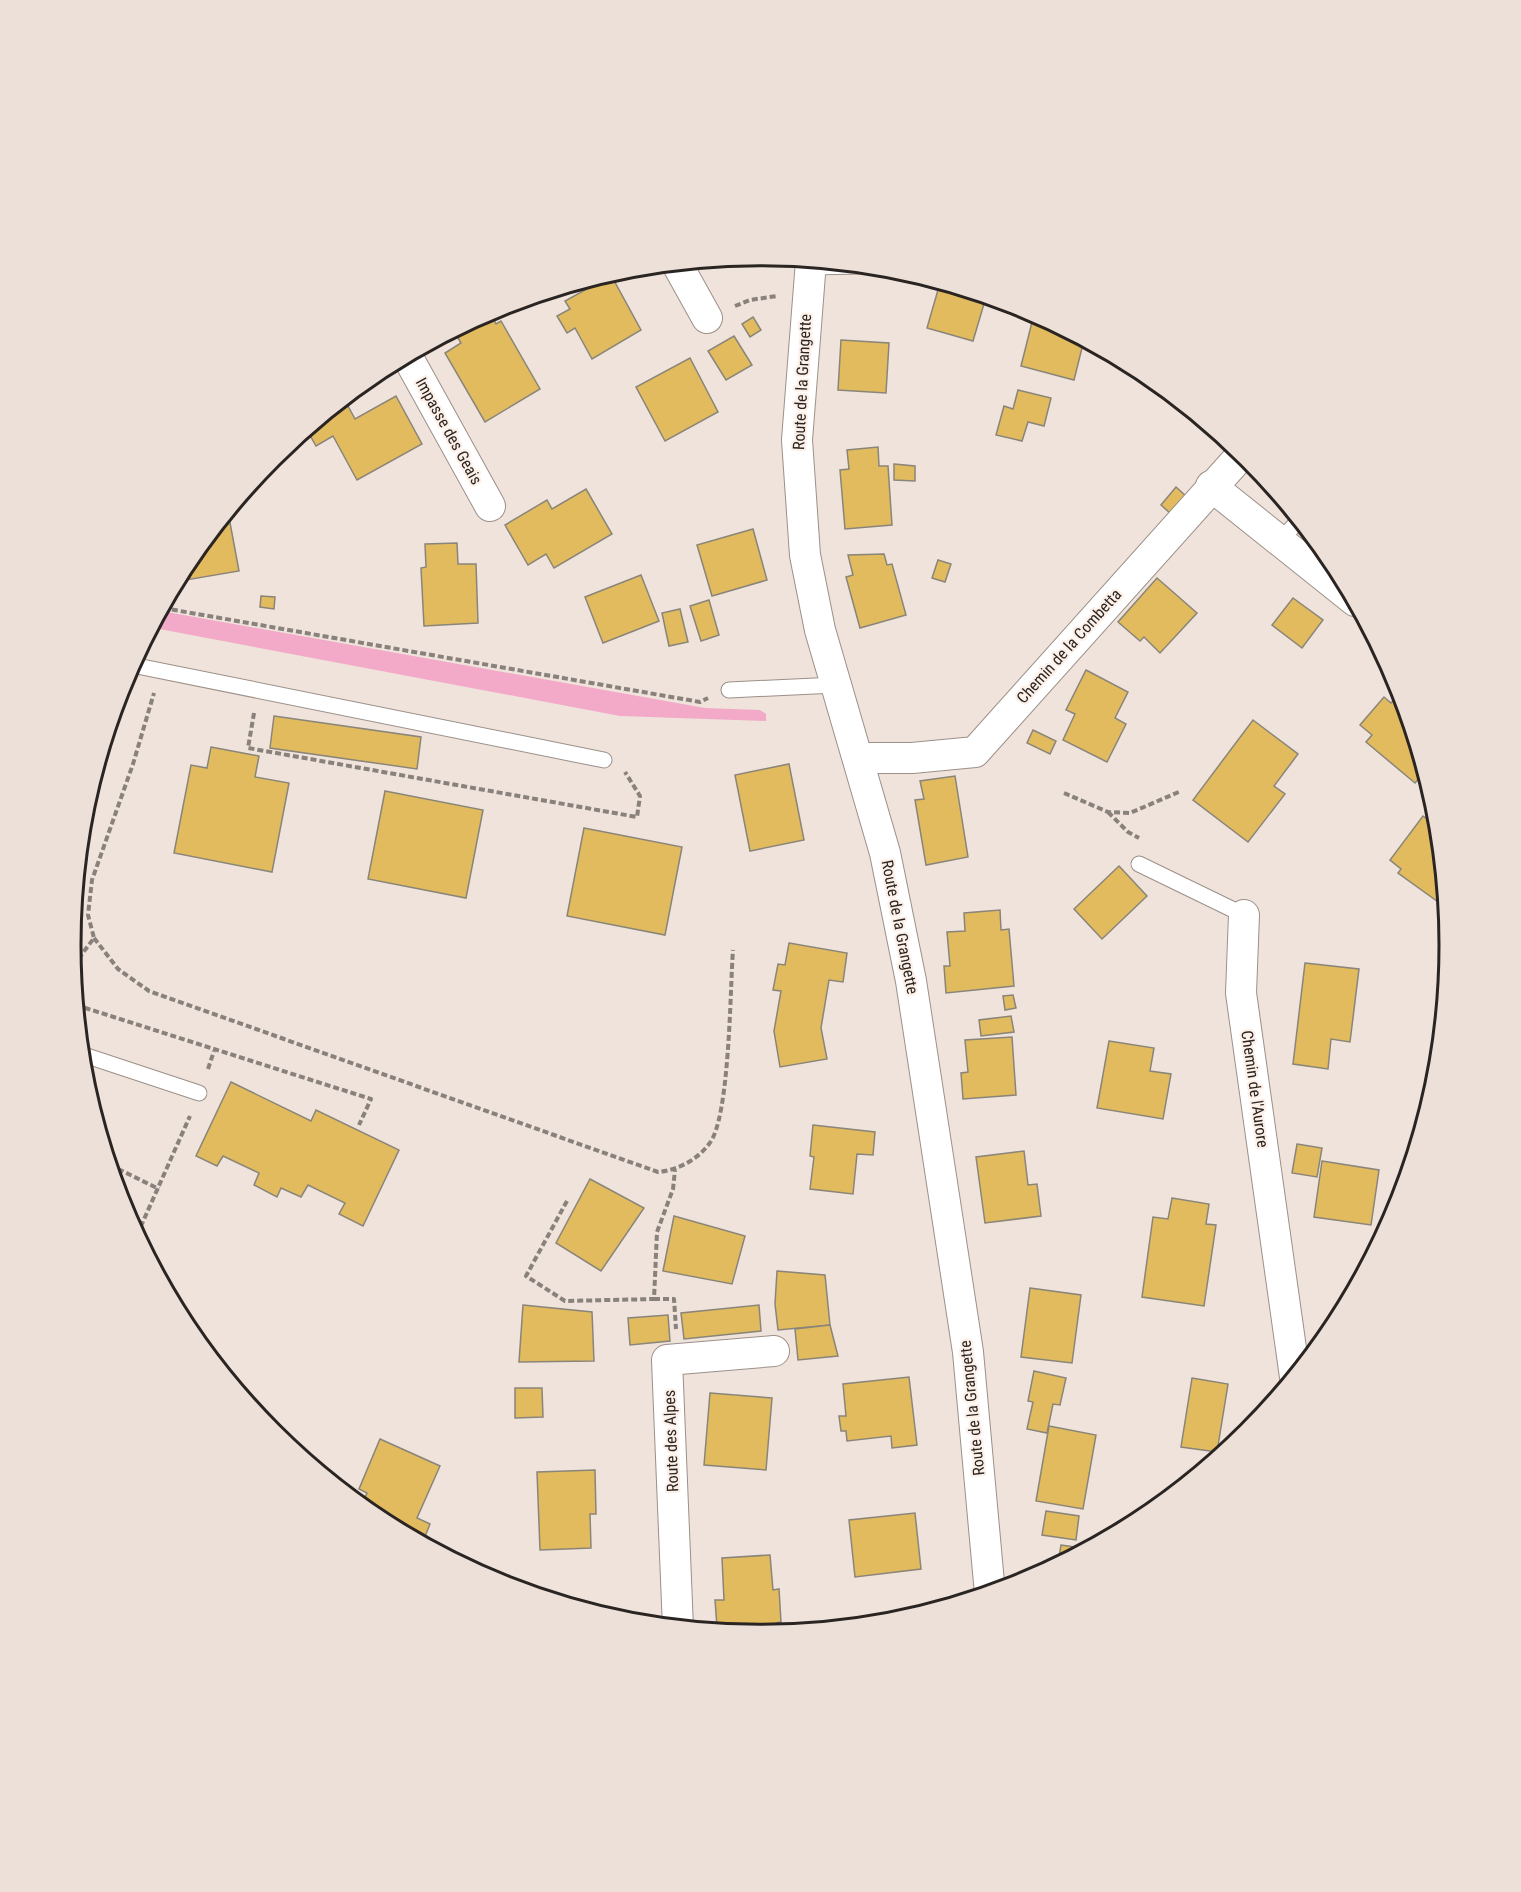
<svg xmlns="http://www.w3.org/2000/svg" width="1521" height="1892" viewBox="0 0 1521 1892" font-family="'Roboto Condensed',sans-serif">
  <rect width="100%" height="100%" fill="#efe3db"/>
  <polygon fill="#f3aac8" points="161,611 705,708 760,710 766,714 766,721 620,716 154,628"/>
  <g fill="#e2bb5f" stroke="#8a8579" stroke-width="1.5">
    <polygon points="615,273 611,275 641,330 592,359 575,328 567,333 557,316 570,309 565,301 596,284 594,279"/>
    <polygon points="940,283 986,297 973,341 927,328"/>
    <polygon points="490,312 496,324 501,321 540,389 485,422 445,353 461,343 454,331"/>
    <polygon points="1034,314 1084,340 1074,380 1021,366"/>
    <polygon points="753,317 761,330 750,337 742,324"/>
    <polygon points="734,336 752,365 726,380 708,351"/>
    <polygon points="841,340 889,343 886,393 838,390"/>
    <polygon points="690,358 718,412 665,441 636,387"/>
    <polygon points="1018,390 1051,398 1044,426 1028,422 1022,441 996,435 1004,406 1013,409"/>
    <polygon points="396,396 422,444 357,480 333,436 316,446 307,430 348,406 355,419"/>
    <polygon points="878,447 879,466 888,466 892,525 845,529 840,470 849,469 847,450"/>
    <polygon points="894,464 915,466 915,481 894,480"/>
    <polygon points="1176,487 1186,496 1171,514 1161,505"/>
    <polygon points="586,489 612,534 554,568 546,554 528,565 505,525 547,500 552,509"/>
    <polygon points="228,512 239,571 186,580 184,568 187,562"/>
    <polygon points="753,529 767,580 712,596 697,545"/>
    <polygon points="457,543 458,564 476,564 478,623 424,626 421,568 426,567 425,544"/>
    <polygon points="884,554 887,565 892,564 906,615 860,628 846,577 853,575 848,555"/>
    <polygon points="938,560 951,564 945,582 932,578"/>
    <polygon points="641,575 659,621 603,643 585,597"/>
    <polygon points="1157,578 1197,613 1160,653 1144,637 1140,641 1118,622"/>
    <polygon points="261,596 275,597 274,609 260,607"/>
    <polygon points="1293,598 1323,620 1302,648 1272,625"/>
    <polygon points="709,600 719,635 701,641 690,606"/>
    <polygon points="680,609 688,642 669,646 662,613"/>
    <polygon points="1086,670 1128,692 1115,718 1126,724 1107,762 1063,740 1075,714 1066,710"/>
    <polygon points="1401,692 1425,771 1415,783 1366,742 1372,735 1360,725 1384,697 1391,703"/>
    <polygon points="274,716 421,737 417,769 270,748"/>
    <polygon points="1253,720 1298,754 1274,786 1285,794 1248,842 1193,800"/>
    <polygon points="1033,730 1056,741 1050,754 1027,743"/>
    <polygon points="211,747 259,756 255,777 289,783 272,872 174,853 191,765 207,768"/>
    <polygon points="789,764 804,840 750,851 735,775"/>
    <polygon points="955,776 968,857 926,865 915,800 924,799 920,781"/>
    <polygon points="385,791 483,810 466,898 368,879"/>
    <polygon points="1438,815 1446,897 1441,904 1398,873 1401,869 1390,860 1423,816 1432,823"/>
    <polygon points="584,828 682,847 665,935 567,916"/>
    <polygon points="1119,866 1147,896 1102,939 1074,909"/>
    <polygon points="1000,910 1001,930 1009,929 1014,986 946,993 944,966 950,966 947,932 965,931 964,913"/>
    <polygon points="789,943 847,953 843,982 829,980 821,1028 827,1059 780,1067 774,1031 781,991 773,990 778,964 785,965"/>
    <polygon points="1305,963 1359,969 1350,1042 1331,1039 1328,1069 1293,1064"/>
    <polygon points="1013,995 1016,1008 1005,1010 1003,996"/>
    <polygon points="1011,1016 1014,1032 981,1036 979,1020"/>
    <polygon points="1012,1037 1016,1095 963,1099 961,1073 968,1072 965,1040"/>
    <polygon points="1109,1041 1154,1048 1150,1071 1171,1074 1163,1119 1097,1108"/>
    <polygon points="231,1082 311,1121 316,1110 399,1150 363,1226 339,1214 345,1203 308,1185 301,1197 281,1188 277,1197 254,1185 259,1173 223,1156 217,1166 196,1156"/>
    <polygon points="813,1125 875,1132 873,1155 857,1154 853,1194 810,1189 814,1157 810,1156"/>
    <polygon points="1297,1144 1322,1148 1317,1177 1292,1173"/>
    <polygon points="1024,1151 1028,1185 1037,1184 1041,1216 985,1223 976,1157"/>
    <polygon points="1322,1161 1379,1170 1371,1225 1314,1217"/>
    <polygon points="590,1179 644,1208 601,1271 556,1243"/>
    <polygon points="1172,1198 1209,1204 1206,1224 1216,1225 1204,1306 1142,1297 1153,1217 1168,1219"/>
    <polygon points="674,1216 745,1236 732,1284 663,1271"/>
    <polygon points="777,1271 825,1275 830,1325 778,1330 775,1304"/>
    <polygon points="1030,1288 1081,1295 1072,1363 1021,1357"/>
    <polygon points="1344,1293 1353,1295 1342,1315 1340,1314"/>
    <polygon points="523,1305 592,1312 594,1361 519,1362"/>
    <polygon points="759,1305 761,1331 684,1339 681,1313"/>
    <polygon points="668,1315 670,1341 630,1345 628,1318"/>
    <polygon points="830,1325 838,1356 798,1360 795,1329"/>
    <polygon points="1034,1371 1066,1378 1060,1405 1053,1404 1047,1433 1027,1429 1033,1402 1028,1401"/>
    <polygon points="909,1377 917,1445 892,1448 891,1436 847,1441 846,1431 841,1431 839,1416 846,1416 843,1384"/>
    <polygon points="1192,1378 1228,1384 1217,1452 1181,1447"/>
    <polygon points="515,1388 542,1388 543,1417 515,1418"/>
    <polygon points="710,1393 772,1398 766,1470 704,1465"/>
    <polygon points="1049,1426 1096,1435 1083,1509 1036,1501"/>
    <polygon points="380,1439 440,1466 417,1518 430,1524 422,1544 377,1520 361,1506 367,1493 359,1489"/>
    <polygon points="595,1470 596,1514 590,1514 591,1548 540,1550 537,1472"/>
    <polygon points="1046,1511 1079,1516 1076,1540 1042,1535"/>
    <polygon points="915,1513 921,1569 855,1577 849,1520"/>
    <polygon points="1061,1545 1081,1548 1080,1554 1071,1559 1059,1557"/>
    <polygon points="770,1555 773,1590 779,1589 781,1622 776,1623 777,1634 742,1634 741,1626 717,1627 715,1600 724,1600 722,1558"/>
  </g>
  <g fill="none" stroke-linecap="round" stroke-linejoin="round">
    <g stroke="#9c9089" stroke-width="17">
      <g id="lane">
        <polyline points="810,267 862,266"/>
        <polyline points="1280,541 1299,520"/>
        <polyline points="132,665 604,760"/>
        <polyline points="729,690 836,685"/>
        <polyline points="1139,864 1244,915"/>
        <polyline points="81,1054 199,1093"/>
      </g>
    </g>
    <g stroke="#9c9089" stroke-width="32">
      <g id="street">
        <polyline points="811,261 797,440 805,555 820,630 885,853 911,981 968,1352 990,1594"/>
        <polyline points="677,264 707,318"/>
        <polyline points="407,356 490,506"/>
        <polyline points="1211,486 1355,601"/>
        <polyline points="858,758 912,758 975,752 1243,453"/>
        <polyline points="1244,915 1241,993 1295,1377"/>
        <polyline points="678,1628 667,1360 774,1351"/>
      </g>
    </g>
    <g stroke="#89817c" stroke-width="4" stroke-dasharray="6 3" stroke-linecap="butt">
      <polyline points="735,306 750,300 777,296"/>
      <polyline points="163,608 700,702 708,698"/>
      <polyline points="254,713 248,748 637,817 640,796 625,772"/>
      <polyline points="1064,793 1108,812 1130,813 1181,791"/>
      <polyline points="1108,812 1128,832 1139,838"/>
      <path d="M94,938L118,969L149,991L658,1172C678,1170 697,1160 709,1144C730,1119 730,988 733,950"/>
      <polyline points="73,966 94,938 88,915 92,880 133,764 154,693"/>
      <polyline points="76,1005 371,1099 359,1125"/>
      <polyline points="208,1069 214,1051"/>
      <polyline points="110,1165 159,1189"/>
      <polyline points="567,1201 526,1276 565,1301 654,1299 657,1232 673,1189 675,1170"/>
      <polyline points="137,1235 190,1116"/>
      <polyline points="654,1299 674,1299 676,1329"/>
    </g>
    <use href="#lane" stroke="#fff" stroke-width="15"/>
    <use href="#street" stroke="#fff" stroke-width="30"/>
  </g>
  <g text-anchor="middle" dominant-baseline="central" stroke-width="4.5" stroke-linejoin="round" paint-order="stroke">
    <g font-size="16" fill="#2a2522" stroke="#fdf0e8">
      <text transform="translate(802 382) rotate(-87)">Route de la Grangette</text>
      <text transform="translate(449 431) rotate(61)">Impasse des Geais</text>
      <text transform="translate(1069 646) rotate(-48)">Chemin de la Combetta</text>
      <text transform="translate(900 927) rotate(79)">Route de la Grangette</text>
      <text transform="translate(1255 1089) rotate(82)">Chemin de l'Aurore</text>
      <text transform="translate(972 1408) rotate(-96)">Route de la Grangette</text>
      <text transform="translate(671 1441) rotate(-92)">Route des Alpes</text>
    </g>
  </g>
  <path d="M0 0H1521V1892H0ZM81 945a679 679 0 1 1 1358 0a679 679 0 1 1-1358 0Z" fill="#ece0d8" fill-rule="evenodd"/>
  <path fill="none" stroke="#2a2522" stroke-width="3" d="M81 945a679 679 0 1 1 1358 0a679 679 0 1 1-1358 0Z"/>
</svg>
